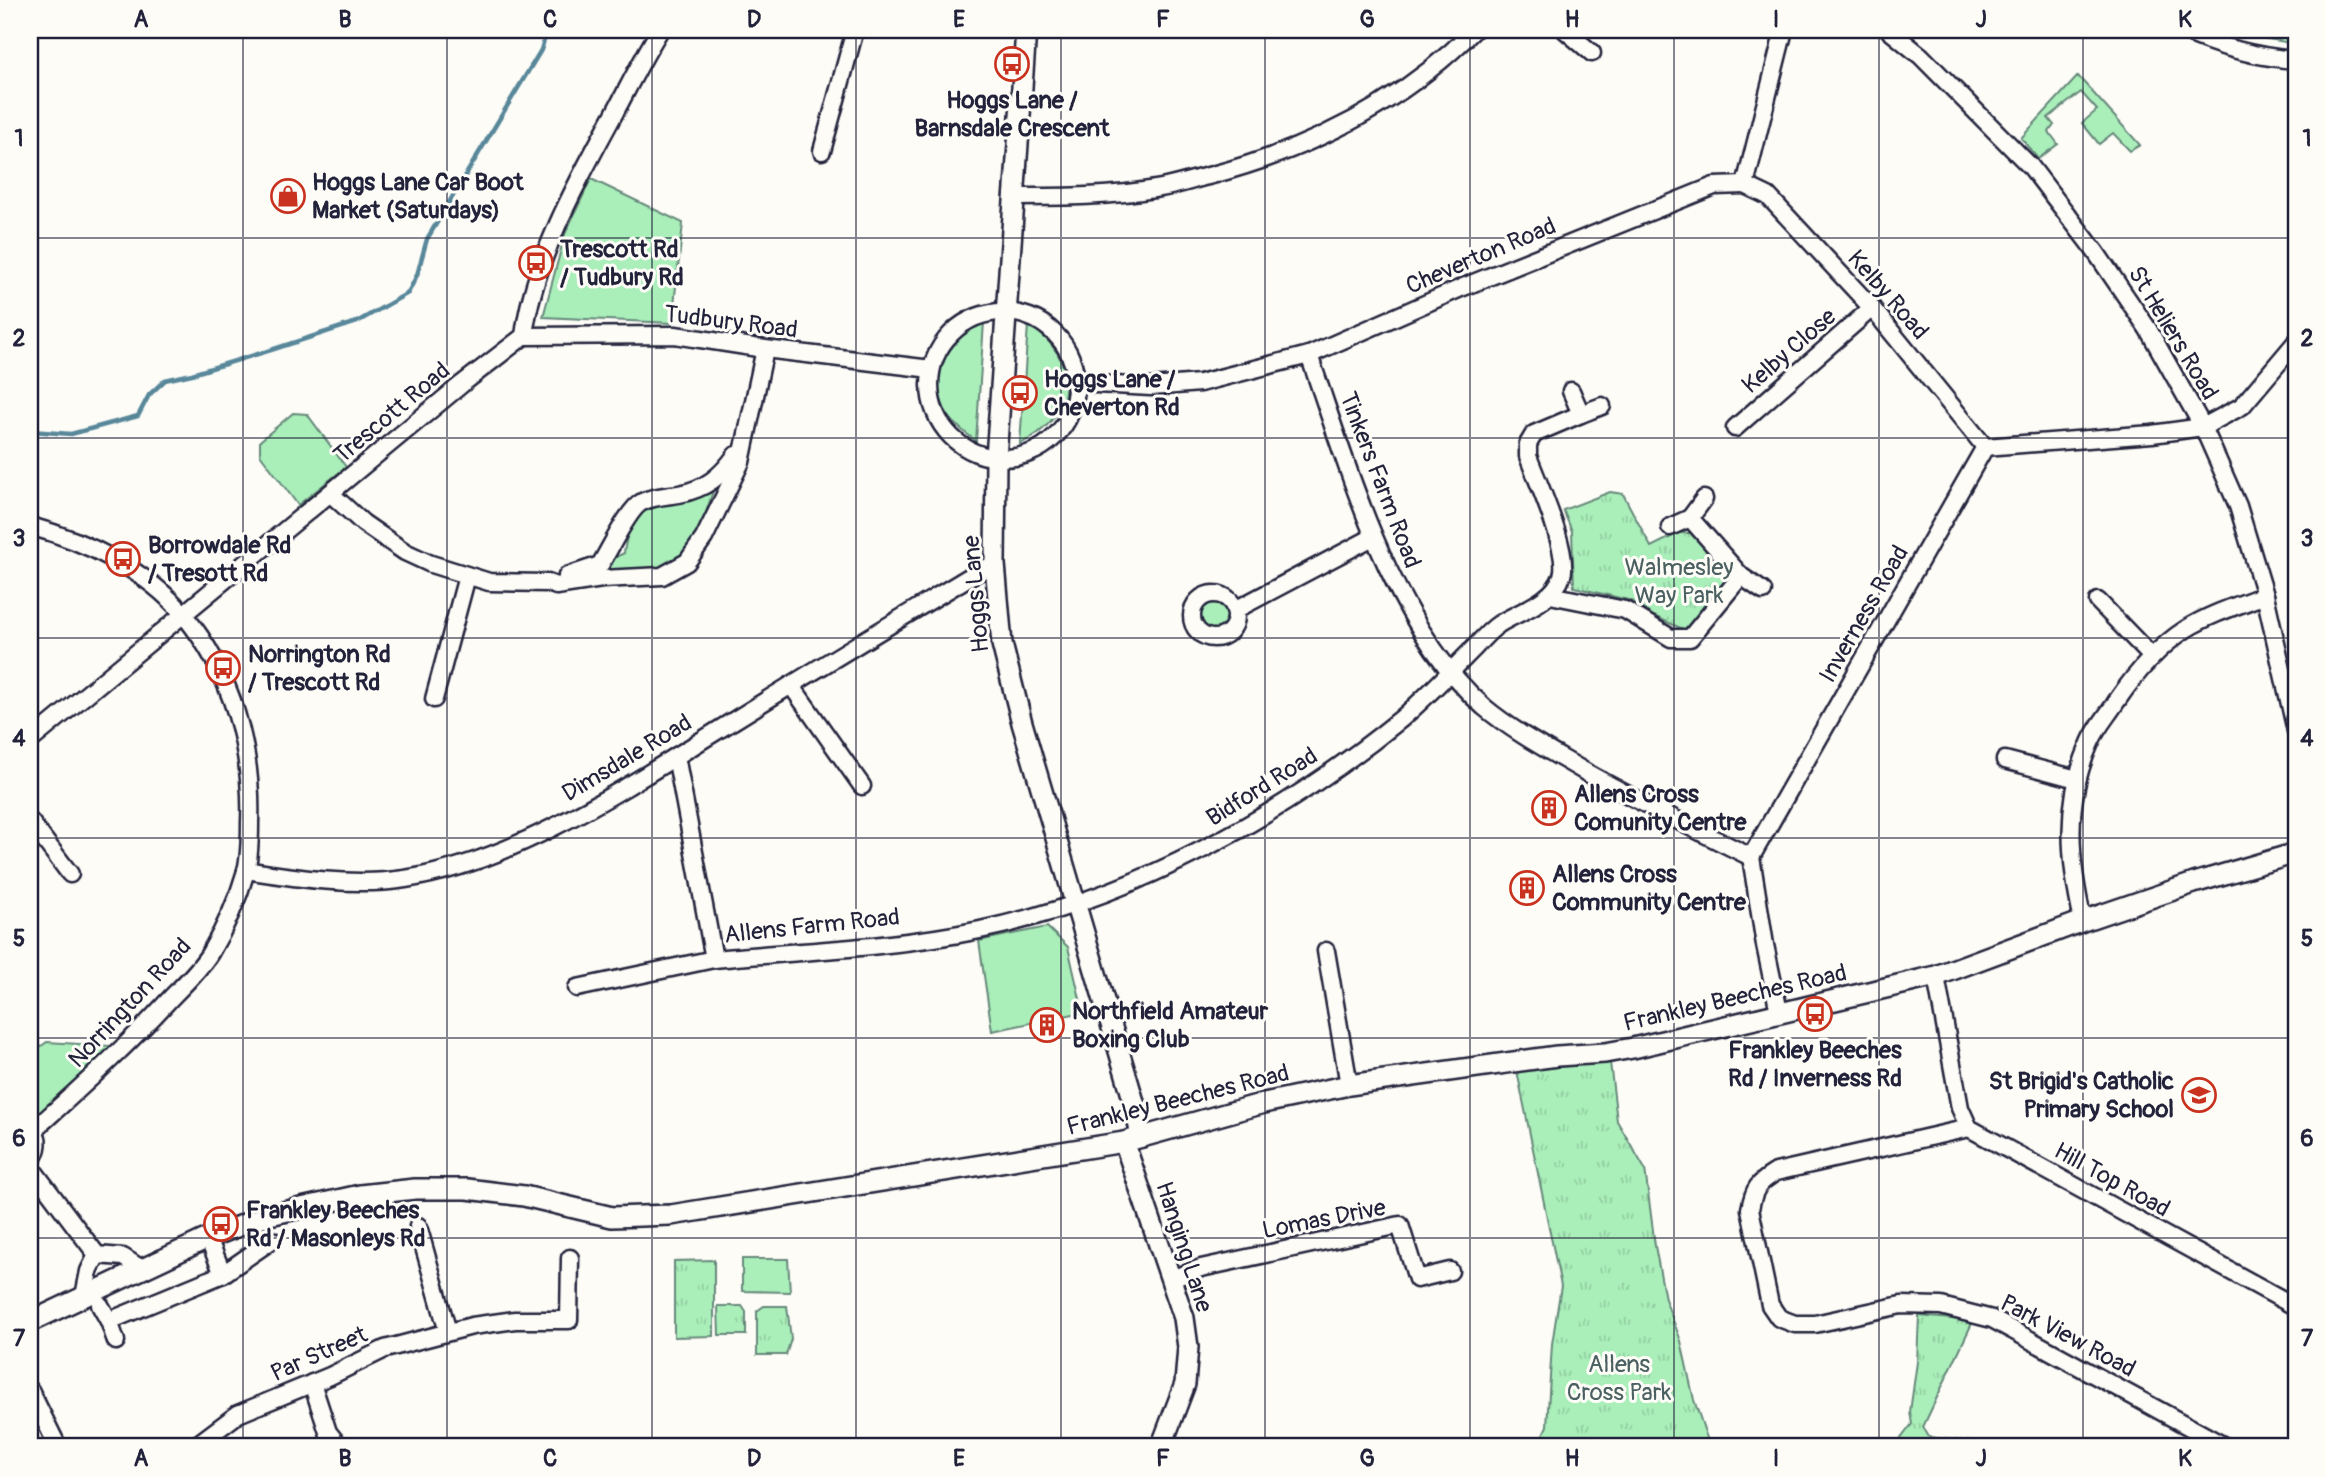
<svg xmlns="http://www.w3.org/2000/svg" width="2326" height="1477" viewBox="0 0 2326 1477" font-family="Pangolin,sans-serif">
  <defs>
    <pattern id="park-tufts" width="24" height="20" patternUnits="userSpaceOnUse" patternTransform="scale(1.75)"><rect width="24" height="20" fill="#aaefba"/><path d="M3 7l-1-3M5 7V3M7 7l1-3M15 17l-1-3M17 17v-4M19 17l1-3" fill="none" stroke="#92cda1"/></pattern>
    <pattern id="garden-furrows" width="10" height="10" patternUnits="userSpaceOnUse" patternTransform="scale(1.75)"><rect width="10" height="10" fill="#aaefba"/><path d="M-1 1l2-2M0 10L10 0M9 11l2-2" fill="none" stroke="#92cda1"/></pattern>
  </defs>
  <rect width="100%" height="100%" fill="#fdfcf7"/>
  <filter id="ink" filterUnits="userSpaceOnUse"><feTurbulence type="fractalNoise" baseFrequency=".0143" numOctaves="2"/><feDisplacementMap in="SourceGraphic" scale="14" xChannelSelector="R" yChannelSelector="G"/><feConvolveMatrix kernelMatrix="1 2 1 2 8 2 1 2 1" color-interpolation-filters="sRGB"/></filter>
  <g filter="url(#ink)">
    <g fill="#aaefba" stroke="#66887a" stroke-width="2">
      <polygon points="2078,76 2140,145 2130,151 2113,133 2099,144 2082,123 2097,110 2081,92 2048,118 2054,125 2049,132 2058,144 2038,159 2021,138"/>
      <polygon points="591,179 683,223 672,323 543,317 565,234"/>
      <path d="M984,322L976,441C966,433 955,426 948,415C925,377 948,339 984,322Z"/>
      <path d="M1028,325C1082,358 1077,417 1020,444Z"/>
      <polygon points="293,413 307,414 346,467 298,505 260,454 260,441"/>
      <path d="M709,490L713,491L704,519L685,559L659,572H607L614,558L624,553C631,497 663,501 709,490Z"/>
      <circle cx="1214" cy="616" r="15"/>
      <polygon points="1047,927 1068,947 1083,1012 992,1031 979,941"/>
      <polygon points="47,1042 112,1046 42,1112 30,1112 30,1054"/>
      <polygon points="742,1259 788,1259 790,1292 742,1291"/>
    </g>
    <g fill="url(#park-tufts)" stroke="#66887a" stroke-width="2">
      <polygon points="1610,492 1623,494 1651,547 1679,533 1691,533 1733,573 1708,612 1685,630 1649,614 1632,601 1574,587 1572,531 1563,510"/>
      <polygon points="1610,1062 1617,1121 1645,1169 1655,1246 1665,1299 1681,1341 1694,1400 1710,1447 1537,1447 1547,1426 1552,1344 1561,1286 1517,1071"/>
      <polygon points="714,1260 714,1336 674,1337 674,1261"/>
      <polygon points="718,1306 742,1306 746,1312 746,1335 719,1335"/>
      <polygon points="764,1306 787,1306 791,1339 786,1355 757,1355 757,1311"/>
      <polygon points="1919,1316 1973,1321 1923,1427 1929,1437 2014,1447 1862,1447 1899,1441 1912,1424 1910,1412 1917,1362"/>
    </g>
    <polygon fill="url(#garden-furrows)" stroke="#66887a" stroke-width="2" points="2218,30 2296,30 2296,44"/>
    <g fill="none" stroke-linecap="round" stroke-linejoin="round">
      <polyline stroke="#58879a" stroke-width="4.5" points="30,431 71,434 138,416 149,395 165,380 192,374 271,350 357,322 408,293 417,275 427,239 541,50 547,30"/>
      <g stroke="#22223b" stroke-width="21">
        <g id="minor">
          <polyline points="1565,30 1592,53"/>
          <polyline points="1889,30 1921,56 2031,167 2095,251 2148,329 2203,427 2238,506 2265,595 2296,731"/>
          <path d="M2182,30C2218,47 2256,57 2296,60"/>
          <polyline points="822,151 855,30"/>
          <polyline points="1745,185 1768,196 1872,308 1985,447"/>
          <path d="M1013,197C1062,197 1112,197 1161,188C1178,185 1195,179 1212,175C1310,149 1402,103 1474,30"/>
          <circle cx="1003" cy="385" r="73"/>
          <polyline points="524,336 675,335 765,349 931,369"/>
          <path d="M1309,355C1349,469 1391,625 1484,707C1514,732 1548,750 1582,770C1637,801 1694,829 1751,857"/>
          <polyline points="1077,383 1151,387 1200,383 1309,355 1461,288 1714,186 1745,185 1784,30"/>
          <polyline points="1581,414 1602,406"/>
          <polyline points="1735,428 1872,308"/>
          <polyline points="331,494 363,523 405,552 431,564 489,582 548,583 556,586 602,579 662,576 687,562 704,538 741,462 765,349"/>
          <polyline points="1690,518 1704,499"/>
          <path d="M30,526C85,541 147,570 184,615C232,673 253,749 250,823C250,838 250,855 246,871C238,899 225,928 210,953C199,971 182,986 168,1001C126,1047 80,1088 34,1130"/>
          <path d="M567,576L600,565C609,551 629,508 642,502C654,496 667,496 679,494C706,489 721,476 736,455"/>
          <polyline points="1741,576 1763,591"/>
          <circle cx="1214" cy="616" r="22"/>
          <polyline points="1550,595 1625,610 1671,638 1690,638 1741,576 1690,518 1670,527"/>
          <polyline points="2098,601 2152,657"/>
          <polyline points="1235,610 1373,537"/>
          <polyline points="791,685 862,786"/>
          <polyline points="434,699 467,576"/>
          <path d="M30,741L462,384L524,336C533,261 578,180 614,114C629,86 643,57 660,30"/>
          <path d="M676,756L714,959C802,951 893,948 980,930C1133,898 1281,817 1401,719C1427,697 1451,671 1475,647C1482,639 1490,630 1499,624C1520,611 1553,602 1562,576C1570,552 1537,481 1528,456V444L1534,434L1581,414L1571,391"/>
          <polyline points="2005,760 2077,779"/>
          <polyline points="30,821 70,874"/>
          <path d="M246,870C297,878 353,887 405,879C520,861 635,781 733,721C813,671 893,623 974,574L995,564"/>
          <path d="M2083,921C2069,860 2064,801 2090,743C2096,728 2108,715 2116,702C2135,674 2158,647 2186,629C2210,614 2239,605 2265,595"/>
          <polyline points="1326,951 1349,1085"/>
          <polyline points="1936,976 1960,1108 1969,1128 2296,1307"/>
          <polyline points="577,988 714,959"/>
          <polyline points="1779,1012 1765,945 1751,857 1985,447 2152,434 2203,427 2242,406 2296,342"/>
          <path d="M30,1126C42,1137 38,1152 30,1162"/>
          <path d="M1969,1128L1776,1172C1758,1183 1754,1188 1750,1209L1770,1305L1779,1318L1795,1324H1815L1901,1305L1941,1306L1992,1319L2226,1447"/>
          <polyline points="30,1166 97,1255 123,1257 143,1270"/>
          <polyline points="418,1226 448,1332"/>
          <polyline points="223,1274 272,1240"/>
          <polyline points="1171,1279 1201,1268 1400,1225 1417,1279 1450,1271"/>
          <polyline points="84,1296 89,1271 97,1255"/>
          <polyline points="100,1305 109,1321 116,1341"/>
          <polyline points="109,1321 223,1274 208,1238"/>
          <polyline points="312,1383 328,1432 340,1447"/>
          <polyline points="30,1390 58,1447"/>
          <polyline points="194,1447 238,1414 330,1376 385,1349 472,1326 515,1320 569,1320 570,1258"/>
        </g>
      </g>
      <g stroke="#22223b" stroke-width="24">
        <g id="tertiary">
          <polyline points="1026,30 996,458 995,564 1002,644 1022,723 1134,1102 1141,1137"/>
          <polyline points="1124,1142 1184,1318 1188,1347 1185,1384 1161,1447"/>
          <polyline points="30,1322 208,1238 265,1216 360,1195 415,1189 467,1189 524,1196 612,1217 671,1215 1124,1142 1264,1103 1349,1085 1557,1056 1605,1053 1633,1048 1936,976 2083,921 2194,883 2296,853"/>
        </g>
      </g>
      <use href="#minor" stroke="#fdfcf7" stroke-width="16"/>
      <use href="#tertiary" stroke="#fdfcf7" stroke-width="19"/>
    </g>
  </g>
  <path fill="none" stroke="#22223b" stroke-width="2" stroke-opacity="0.55" d="M243,30V1447M447,30V1447M652,30V1447M856,30V1447M1061,30V1447M1265,30V1447M1470,30V1447M1674,30V1447M1879,30V1447M2083,30V1447M30,238H2296M30,438H2296M30,638H2296M30,838H2296M30,1038H2296M30,1238H2296"/>
  <defs>
    <g id="bus-ring" transform="scale(1.75)"><circle r="9.5" fill="#fdfcf7" stroke="#c8321e" stroke-width="1.5"/><path d="M-5-6H5V4H4V6H2V4H-2V6H-4V4H-5ZM-3.5-4V0h7V-4ZM-3.5 1.2v1.5H-2V1.2ZM2 1.2v1.5H3.5V1.2Z" fill="#c8321e"/></g>
    <g id="shop-ring" transform="scale(1.75)"><circle r="9.5" fill="#fdfcf7" stroke="#c8321e" stroke-width="1.5"/><path d="M-5-2.5h2.3a2.7 3.5 0 0 1 5.4 0H5L5.5 6h-11ZM-1.5-2.5h3a1.5 2.3 0 0 0-3 0Z" fill="#c8321e"/></g>
    <g id="building-ring" transform="scale(1.75)"><circle r="9.5" fill="#fdfcf7" stroke="#c8321e" stroke-width="1.5"/><path d="M-4-6H4V6H1V3H-1V6H-4ZM-2.5-4.3h1.7v1.8h-1.7ZM.8-4.3h1.7v1.8H.8ZM-2.5-1h1.7V.8h-1.7ZM.8-1h1.7V.8H.8Z" fill="#c8321e"/></g>
    <g id="school-ring" transform="scale(1.75)"><circle r="9.5" fill="#fdfcf7" stroke="#c8321e" stroke-width="1.5"/><path d="M0-5L7-2L0 1L-7-2ZM-4 1L0 2.5L4 1V4Q0 6-4 4Z" fill="#c8321e"/></g>
  </defs>
  <g fill-rule="evenodd">
    <use href="#bus-ring" x="1012" y="64"/>
    <use href="#shop-ring" x="288" y="196"/>
    <use href="#bus-ring" x="536" y="263"/>
    <use href="#bus-ring" x="1020" y="393"/>
    <use href="#bus-ring" x="123" y="559"/>
    <use href="#bus-ring" x="223" y="668"/>
    <use href="#building-ring" x="1549" y="808"/>
    <use href="#building-ring" x="1527" y="888"/>
    <use href="#bus-ring" x="1815" y="1014"/>
    <use href="#building-ring" x="1047" y="1025"/>
    <use href="#school-ring" x="2199" y="1095"/>
    <use href="#bus-ring" x="221" y="1224"/>
  </g>
  <g text-anchor="middle" dominant-baseline="central" stroke-width="6" stroke-linejoin="round" paint-order="stroke">
    <g font-size="24" font-weight="bold" fill="#22223b" stroke="#fdfcf7" text-anchor="start">
      <text x="1012" y="100" text-anchor="middle">Hoggs Lane /<tspan x="1012" dy="28">Barnsdale Crescent</tspan></text>
      <text x="312" y="182">Hoggs Lane Car Boot<tspan x="312" dy="28">Market (Saturdays)</tspan></text>
      <text x="560" y="249">Trescott Rd<tspan x="560" dy="28">/ Tudbury Rd</tspan></text>
      <text x="1044" y="379">Hoggs Lane /<tspan x="1044" dy="28">Cheverton Rd</tspan></text>
      <text x="148" y="545">Borrowdale Rd<tspan x="148" dy="28">/ Tresott Rd</tspan></text>
      <text x="248" y="654">Norrington Rd<tspan x="248" dy="28">/ Trescott Rd</tspan></text>
      <text x="1574" y="794">Allens Cross<tspan x="1574" dy="28">Comunity Centre</tspan></text>
      <text x="1552" y="874">Allens Cross<tspan x="1552" dy="28">Community Centre</tspan></text>
      <text x="1072" y="1011">Northfield Amateur<tspan x="1072" dy="28">Boxing Club</tspan></text>
      <text x="1815" y="1050" text-anchor="middle">Frankley Beeches<tspan x="1815" dy="28">Rd / Inverness Rd</tspan></text>
      <text x="2174" y="1081" text-anchor="end">St Brigid's Catholic<tspan x="2174" dy="28">Primary School</tspan></text>
      <text x="246" y="1210">Frankley Beeches<tspan x="246" dy="28">Rd / Masonleys Rd</tspan></text>
    </g>
    <g font-size="24" fill="#22223b" stroke="#fdfcf7">
      <text transform="translate(1481 256) rotate(-23)">Cheverton Road</text>
      <text transform="translate(1888 295) rotate(49)">Kelby Road</text>
      <text transform="translate(731 322) rotate(7)">Tudbury Road</text>
      <text transform="translate(2173 333) rotate(59)">St Heliers Road</text>
      <text transform="translate(1789 351) rotate(-41)">Kelby Close</text>
      <text transform="translate(392 413) rotate(-40)">Trescott Road</text>
      <text transform="translate(1380 480) rotate(69)">Tinkers Farm Road</text>
      <text transform="translate(976 594) rotate(-95)">Hoggs Lane</text>
      <text transform="translate(1864 614) rotate(-60)">Inverness Road</text>
      <text transform="translate(627 758) rotate(-31)">Dimsdale Road</text>
      <text transform="translate(1262 787) rotate(-32)">Bidford Road</text>
      <text transform="translate(812 926) rotate(-6)">Allens Farm Road</text>
      <text transform="translate(1735 998) rotate(-13)">Frankley Beeches Road</text>
      <text transform="translate(130 1003) rotate(-47)">Norrington Road</text>
      <text transform="translate(1178 1100) rotate(-14)">Frankley Beeches Road</text>
      <text transform="translate(2112 1180) rotate(29)">Hill Top Road</text>
      <text transform="translate(1324 1219) rotate(-11)">Lomas Drive</text>
      <text transform="translate(1184 1247) rotate(72)">Hanging Lane</text>
      <text transform="translate(2068 1336) rotate(28)">Park View Road</text>
      <text transform="translate(319 1354) rotate(-24)">Par Street</text>
    </g>
    <g font-size="24" fill="#4b6061" stroke="#fdfcf7">
      <text x="1679" y="567">Walmesley<tspan x="1679" dy="28">Way Park</tspan></text>
      <text x="1619" y="1364">Allens<tspan x="1619" dy="28">Cross Park</tspan></text>
    </g>
  </g>
  <rect width="2326" height="1477" fill="none" stroke="#fdfcf7" stroke-width="77"/>
  <rect x="38" y="38" width="2250" height="1400" fill="none" stroke="#22223b" stroke-width="2.5"/>
  <g font-size="23" text-anchor="middle" font-weight="bold" fill="#22223b">
    <text x="141" y="27">A</text>
    <text x="345" y="27">B</text>
    <text x="550" y="27">C</text>
    <text x="754" y="27">D</text>
    <text x="959" y="27">E</text>
    <text x="1163" y="27">F</text>
    <text x="1367" y="27">G</text>
    <text x="1572" y="27">H</text>
    <text x="1776" y="27">I</text>
    <text x="1981" y="27">J</text>
    <text x="2185" y="27">K</text>
    <text x="19" y="146">1</text>
    <text x="2307" y="146">1</text>
    <text x="19" y="346">2</text>
    <text x="2307" y="346">2</text>
    <text x="19" y="546">3</text>
    <text x="2307" y="546">3</text>
    <text x="19" y="746">4</text>
    <text x="2307" y="746">4</text>
    <text x="19" y="946">5</text>
    <text x="2307" y="946">5</text>
    <text x="19" y="1146">6</text>
    <text x="2307" y="1146">6</text>
    <text x="19" y="1346">7</text>
    <text x="2307" y="1346">7</text>
    <text x="141" y="1466">A</text>
    <text x="345" y="1466">B</text>
    <text x="550" y="1466">C</text>
    <text x="754" y="1466">D</text>
    <text x="959" y="1466">E</text>
    <text x="1163" y="1466">F</text>
    <text x="1367" y="1466">G</text>
    <text x="1572" y="1466">H</text>
    <text x="1776" y="1466">I</text>
    <text x="1981" y="1466">J</text>
    <text x="2185" y="1466">K</text>
  </g>
</svg>
